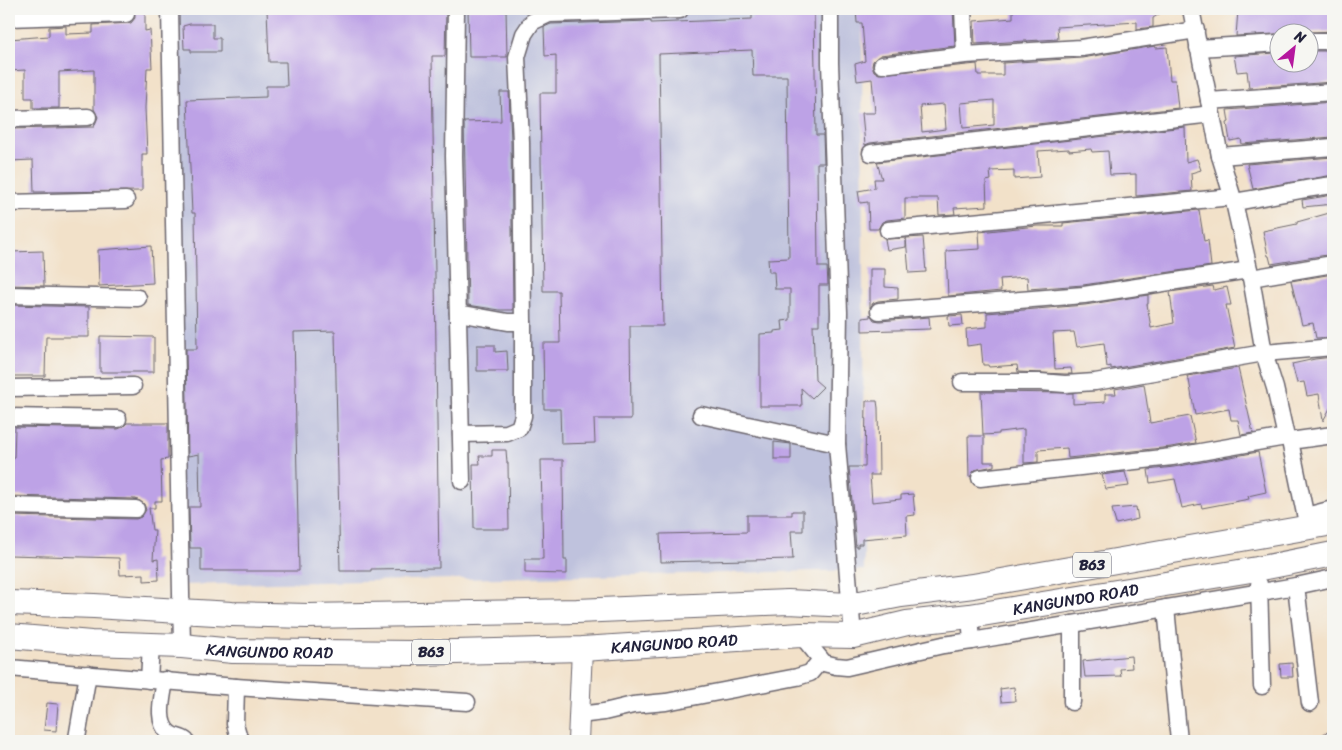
<svg xmlns="http://www.w3.org/2000/svg" width="1342" height="750" viewBox="0 0 1342 750" font-family="Sriracha,sans-serif">
  <rect width="100%" height="100%" fill="#f6f6f2"/>
  <filter id="ink" filterUnits="userSpaceOnUse"><feTurbulence type="fractalNoise" baseFrequency=".02" numOctaves="2"/><feDisplacementMap in="SourceGraphic" scale="10" xChannelSelector="R" yChannelSelector="G"/><feConvolveMatrix kernelMatrix="1 2 1 2 8 2 1 2 1" color-interpolation-filters="sRGB"/></filter>
  <filter id="wash" filterUnits="userSpaceOnUse"><feTurbulence type="fractalNoise" baseFrequency=".0096" numOctaves="4" result="noise"/><feDisplacementMap in="SourceGraphic" scale="20" xChannelSelector="R" yChannelSelector="G"/><feGaussianBlur stdDeviation="1.12" result="paint"/><feColorMatrix in="noise" values="0 0 0 0 0 0 0 0 0 0 0 0 0 0 0 0 0 1.4 0 .05"/><feComposite in="paint" operator="in"/></filter>
  <g filter="url(#wash)">
    <rect width="100%" height="100%" fill="#f2e1c9"/>
    <polygon fill="#bfc2dd" points="163,9 862,9 864,570 179,585"/>
    <g id="blocks">
      <g fill="#bda2e6" fill-rule="evenodd">
        <polygon points="134,9 145,9 145,31 150,30 152,68 147,68 145,108 147,154 142,154 142,191 34,192 33,160 9,161 9,129 94,127 98,117 94,109 94,70 59,72 59,108 33,108 33,98 25,98 25,70 9,71 9,39 49,36 49,27 66,26 66,34 93,33 93,25 131,23 135,18"/>
        <polygon points="267,9 446,9 445,56 432,56 439,568 371,569 371,571 340,571 335,331 294,332 299,571 201,571 201,548 190,548 189,507 200,507 199,454 188,456 186,349 197,349 195,213 192,213 187,100 266,97 266,86 287,86 286,62 269,62"/>
        <polygon points="468,9 506,9 507,57 469,57"/>
        <polygon points="752,9 814,9 816,135 823,135 824,163 817,163 818,267 827,267 828,285 819,285 819,325 813,325 815,380 823,387 812,398 801,388 802,406 760,406 760,334 774,333 774,331 783,330 782,321 790,320 790,289 775,289 774,272 769,272 768,259 789,258 787,76 753,76 752,50 659,54 663,326 630,326 631,419 594,419 595,443 561,444 560,409 544,409 543,343 560,343 559,291 543,291 540,93 556,93 556,55 545,56 544,27 551,24 651,21 651,23 752,19"/>
        <path d="M856,9H953L955,46L880,55L873,61L872,66L874,71L879,74L977,64L978,75H1003V63L1082,58L1155,46L1156,48L1167,47L1170,80H1175L1178,108L870,143L865,145L862,113H875L872,79L857,81L855,64L865,61L862,23H857ZM994,100V125L963,128L961,103ZM944,104L946,129L922,132L920,106Z"/>
        <polygon points="1013,9 1167,9 1153,18 1153,27 1137,29 1137,22 1057,27 1058,39 975,44 974,21 1013,18"/>
        <polygon points="1251,9 1330,9 1333,10 1333,31 1236,36 1238,10"/>
        <polygon points="190,24 213,24 213,38 220,38 220,52 191,52 191,49 184,49 183,26"/>
        <polygon points="1310,51 1333,51 1333,82 1249,88 1247,71 1237,72 1234,56 1275,53 1276,62 1310,62"/>
        <polygon points="500,92 509,92 511,142 513,310 500,310 468,305 464,122 501,121"/>
        <polygon points="1333,102 1333,137 1242,144 1241,139 1230,141 1227,123 1229,122 1227,110"/>
        <polygon points="1185,127 1186,162 1197,159 1201,170 1191,173 1192,191 1136,196 1136,174 1110,175 1108,151 1092,152 1091,149 1069,151 1069,149 1038,151 1040,177 1014,179 1014,170 990,171 991,180 986,181 987,206 954,208 955,214 939,215 938,198 905,198 905,218 887,220 882,222 878,229 869,229 868,202 860,203 858,191 875,188 874,179 882,179 877,162"/>
        <polygon points="1333,157 1333,175 1253,189 1247,164"/>
        <polygon points="1333,195 1333,204 1303,207 1302,200"/>
        <polygon points="1199,210 1204,241 1208,240 1211,266 1083,285 1028,289 1027,277 1000,279 1001,291 948,296 946,251 980,249 979,232 1037,226 1063,226 1063,223"/>
        <polygon points="1333,212 1333,254 1271,264 1269,256 1268,256 1263,231 1297,224 1297,222"/>
        <polygon points="923,237 926,272 909,273 906,238"/>
        <polygon points="906,238 906,247 887,250 885,239"/>
        <polygon points="151,246 153,283 99,286 98,250"/>
        <polygon points="43,251 44,286 9,285 9,252"/>
        <polygon points="870,269 885,269 885,287 898,288 898,299 878,301 873,303 870,308"/>
        <polygon points="1333,274 1333,337 1316,338 1313,323 1302,325 1291,281"/>
        <polygon points="1213,286 1214,290 1227,287 1231,305 1226,305 1235,348 1111,369 1111,366 1107,367 1104,343 1077,347 1074,332 1053,333 1055,369 1071,368 1072,374 1065,374 1018,372 1017,365 989,367 988,365 983,365 981,344 967,346 966,329 987,327 987,313 1085,305 1148,295 1148,304 1147,304 1151,328 1174,323 1170,292"/>
        <polygon points="9,305 89,307 89,337 46,337 45,376 9,376"/>
        <polygon points="870,314 874,320 880,321 929,317 930,329 862,331 862,318 870,317"/>
        <polygon points="962,315 963,325 949,326 948,316"/>
        <polygon points="100,336 154,337 154,372 100,372"/>
        <polygon points="477,345 495,345 495,352 507,351 508,371 477,371"/>
        <polygon points="1333,357 1333,403 1323,421 1319,394 1307,396 1304,382 1297,383 1292,364 1315,359"/>
        <polygon points="1238,368 1253,433 1241,435 1238,420 1231,420 1229,409 1195,415 1189,380 1188,380 1187,376"/>
        <polygon points="1144,384 1150,423 1190,416 1196,443 1171,447 1068,458 1067,448 1038,450 1038,462 1024,463 1024,429 999,432 999,434 983,435 981,392 1073,393 1073,404 1105,402 1105,394 1116,394 1115,389"/>
        <polygon points="866,401 877,401 878,408 879,475 870,475 872,502 901,499 901,495 913,494 915,515 906,516 907,535 862,539 862,544 858,544 858,547 856,547 849,467 865,467"/>
        <polygon points="127,423 168,423 168,459 161,460 162,501 155,501 155,508 149,508 152,530 155,530 153,560 158,559 159,580 144,581 144,574 120,575 119,558 9,555 9,516 136,519 141,517 146,510 144,504 136,499 9,496 9,459 14,459 15,427 118,429 123,427"/>
        <polygon points="968,436 984,436 984,462 994,462 994,466 975,470 970,477 969,477"/>
        <polygon points="774,442 791,444 791,459 774,459"/>
        <polygon points="492,450 506,450 507,463 508,463 509,529 474,529 473,464 480,464 479,456 492,456"/>
        <polygon points="1258,452 1266,492 1248,496 1249,499 1202,508 1201,504 1182,508 1175,479 1150,483 1148,470 1174,467"/>
        <polygon points="541,460 563,460 564,560 567,560 567,574 525,573 525,559 543,559"/>
        <polygon points="1125,472 1129,486 1106,489 1102,475"/>
        <polygon points="1136,507 1138,519 1116,524 1112,509"/>
        <polygon points="792,511 803,511 803,531 791,531 793,559 661,562 660,534 747,532 747,515 792,515"/>
        <polygon points="1131,656 1132,668 1120,669 1121,676 1085,677 1083,661"/>
        <polygon points="1292,663 1293,677 1281,677 1280,664"/>
        <polygon points="1014,687 1015,701 1001,702 1000,689"/>
        <polygon points="47,703 58,704 56,731 44,730"/>
      </g>
    </g>
  </g>
  <g filter="url(#ink)">
    <use href="#blocks" fill-opacity="0" stroke="#6b656d" stroke-width="1"/>
    <g fill="none" stroke-linecap="round" stroke-linejoin="round">
      <g stroke="#6b656d" stroke-width="19">
        <g id="minor">
          <polyline points="170,9 182,646"/>
          <polyline points="456,9 454,156 462,481"/>
          <polyline points="830,9 830,63 839,312 837,444 853,636"/>
          <polyline points="963,9 965,55"/>
          <polyline points="1191,9 1220,156 1234,202 1251,278 1264,353 1275,388 1286,437 1290,441 1308,528"/>
          <polyline points="9,18 126,14"/>
          <polyline points="1310,41 1333,41"/>
          <polyline points="1198,48 1280,43"/>
          <polyline points="882,65 965,55 1081,48 1196,30"/>
          <polyline points="1209,101 1333,92"/>
          <polyline points="9,119 88,117"/>
          <polyline points="871,153 1212,114"/>
          <polyline points="1220,156 1333,147"/>
          <path d="M1234,202C1267,197 1299,189 1333,185"/>
          <polyline points="9,203 126,200"/>
          <polyline points="888,230 1232,197"/>
          <polyline points="1251,278 1333,264"/>
          <polyline points="9,295 138,298"/>
          <polyline points="879,311 1084,295 1249,270"/>
          <polyline points="458,313 508,322 523,322 523,416 519,428 507,433 461,434"/>
          <polyline points="523,322 521,142 517,57 524,34 532,22 549,14 680,10"/>
          <polyline points="962,382 1040,382 1065,384 1095,382 1264,353 1333,347"/>
          <polyline points="9,388 133,386"/>
          <polyline points="701,415 837,444"/>
          <polyline points="9,417 118,419"/>
          <polyline points="1290,441 1333,435"/>
          <polyline points="980,478 1172,457 1286,437"/>
          <polyline points="9,506 136,509"/>
          <polyline points="1306,516 1333,509"/>
          <polyline points="1259,584 1262,686"/>
          <polyline points="1166,608 1179,741"/>
          <polyline points="801,635 824,663 836,666 847,667 943,645 972,641 970,616"/>
          <polyline points="972,641 1296,586"/>
          <polyline points="9,668 236,687 467,702"/>
          <polyline points="149,680 151,645"/>
          <path d="M165,680C163,696 155,721 169,733C174,738 181,736 186,741"/>
          <polyline points="236,687 235,724 240,741"/>
          <polyline points="1072,702 1072,624"/>
          <polyline points="1310,703 1296,586 1333,578"/>
          <polyline points="579,715 604,712 633,705 666,702 797,677 810,673 821,660"/>
          <polyline points="77,738 88,674"/>
          <polyline points="1329,741 1333,741"/>
        </g>
      </g>
      <g stroke="#6b656d" stroke-width="22">
        <polyline id="major" points="578,741 582,649"/>
      </g>
      <g stroke="#6b656d" stroke-width="26">
        <g id="highway">
          <polyline points="9,603 94,606 232,614 308,616 577,611 788,602 850,605 901,595 973,586 1333,523"/>
          <path id="s1" d="M9,636L91,643L182,646L233,651L413,653L582,649L801,635L853,636L907,623L970,616L1257,569L1333,554"/>
        </g>
      </g>
      <use href="#minor" stroke="#fff" stroke-width="16"/>
      <use href="#major" stroke="#fff" stroke-width="20"/>
      <use href="#highway" stroke="#fff" stroke-width="24"/>
    </g>
  </g>
  <g text-anchor="middle" dominant-baseline="central" stroke-width="5" stroke-linejoin="round" paint-order="stroke">
    <g fill="#f6f6f2" stroke="#626272" stroke-width="1">
      <rect x="1073" y="552.5" width="38" height="25" rx="4"/>
      <rect x="412" y="639.5" width="38" height="25" rx="4"/>
    </g>
    <g font-size="15" font-weight="bold" fill="#22223b">
      <text x="1092" y="565">B63</text>
      <text x="431" y="652">B63</text>
    </g>
    <g font-size="16" fill="#22223b" stroke="#f6f6f2">
      <text stroke="none"><textPath href="#s1" startOffset="1071">KANGUNDO ROAD</textPath></text>
      <text stroke="none"><textPath href="#s1" startOffset="666">KANGUNDO ROAD</textPath></text>
      <text stroke="none"><textPath href="#s1" startOffset="261">KANGUNDO ROAD</textPath></text>
    </g>
  </g>
  <rect width="1342" height="750" fill="none" stroke="#f6f6f2" stroke-width="30"/>
  <g transform="translate(1294 48) rotate(29)"><circle r="24" fill="#f6f6f2" stroke="#a1a1a9"/>
  <path d="M0-4L9 19L0 12L-9 19Z" fill="#b5179e"/>
  <text y="-8" font-size="14" font-weight="bold" text-anchor="middle" fill="#22223b">N</text>
  </g>
</svg>
